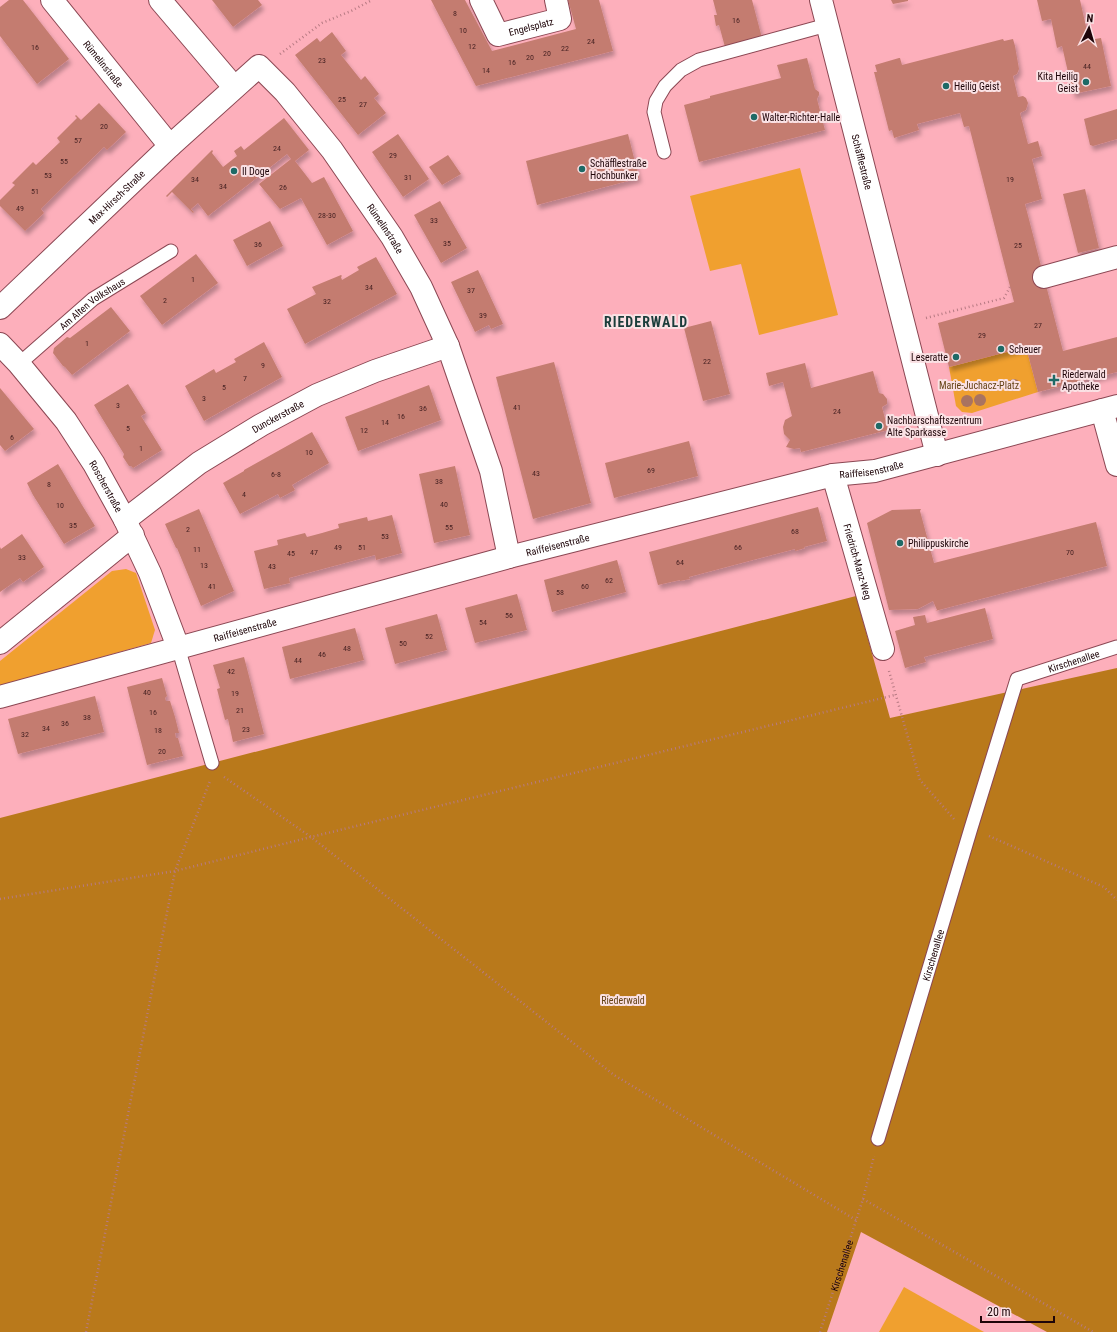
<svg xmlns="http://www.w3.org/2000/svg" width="1117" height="1332" viewBox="0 0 1117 1332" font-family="'Roboto Condensed',sans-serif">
  <defs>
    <filter id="shadow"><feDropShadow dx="2.5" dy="4.5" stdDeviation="2" flood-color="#0004"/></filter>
  </defs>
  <rect width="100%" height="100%" fill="#fdafbb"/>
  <g fill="#f0a02f">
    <polygon points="800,168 838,315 759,335 741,264 710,271 690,196"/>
    <polygon points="1026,347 1038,392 972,413 962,412 956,406 949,367"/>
    <polygon points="126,569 136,573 155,630 151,643 0,686 0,661 112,571"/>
    <polygon points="904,1287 984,1332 879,1332"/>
  </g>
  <polygon fill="#b9791b" points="856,596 890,718 1117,668 1117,1332 1047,1332 861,1232 827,1332 0,1332 0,818"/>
  <g fill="#c47c70" filter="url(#shadow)">
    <polygon points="9,0 23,0 69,59 37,84 0,36 0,7"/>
    <polygon points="212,0 258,0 262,5 233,27"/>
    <polygon points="431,0 465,0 492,51 576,29 568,0 599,0 613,51 476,86"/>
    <polygon points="713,0 752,0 762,38 725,47 719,25 716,26 714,15 717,15"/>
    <polygon points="891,0 908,0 908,1 893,4"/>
    <polygon points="1037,0 1080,0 1089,40 1101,38 1111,86 1073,94 1062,46 1057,48 1051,19 1042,21"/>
    <polygon points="332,32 346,51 341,55 361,80 365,76 379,94 374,98 386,113 358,135 295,55 317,38 320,42"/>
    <polygon points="1003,39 1004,41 1013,39 1015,46 1019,69 1017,74 1013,76 1018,97 1023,96 1026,98 1028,103 1026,110 1020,113 1028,144 1038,141 1042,156 1032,159 1042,199 1025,204 1063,351 1117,337 1117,372 1038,392 1026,347 949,367 938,323 1014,302 969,126 964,127 960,113 917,124 919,130 894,138 892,130 889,131 874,72 877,72 875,65 899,58 900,58 902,65"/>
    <polygon points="807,58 815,89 819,92 819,95 817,99 825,130 699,162 684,105 710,98 710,96 781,78 777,65"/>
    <polygon points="99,103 126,132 107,150 104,147 69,181 41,209 44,213 25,231 0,206 0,200 15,185 12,183 33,162 36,165 60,142 57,138 77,118 75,116 76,115 81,120"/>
    <polygon points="1117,109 1117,139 1093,146 1090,145 1084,119"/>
    <polygon points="284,118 309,150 295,161 312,183 324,177 353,231 327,245 301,198 280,209 279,208 259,184 291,159 287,154 208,216 198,203 191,209 194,212 193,213 172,192 167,197 166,196 212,150 213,151 212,153 223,167 237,156 234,151 241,146 244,150"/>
    <polygon points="398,134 429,179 403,197 372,152"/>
    <polygon points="628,134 639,178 537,205 526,161"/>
    <polygon points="448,155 461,174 442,185 429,167"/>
    <polygon points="1085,189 1099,248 1078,253 1063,194"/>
    <polygon points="440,201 467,248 441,263 414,215"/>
    <polygon points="270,221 283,246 247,266 233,240"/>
    <polygon points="196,254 218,283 162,325 140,296"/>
    <polygon points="376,257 397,294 305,344 287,309 316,294 312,287 341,275 342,276 341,277 342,280 359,270 357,267"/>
    <polygon points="478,270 503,324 491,329 489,325 475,332 451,282"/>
    <polygon points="111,307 130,331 72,375 65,367 63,366 53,353 54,348 67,337 70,338"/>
    <polygon points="711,321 730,394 703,401 684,328"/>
    <polygon points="264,342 282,377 204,421 185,386 214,369 216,373 236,362 234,359"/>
    <polygon points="554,362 591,503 533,519 496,377"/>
    <polygon points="805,363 811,388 873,371 879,393 883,394 887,399 887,404 882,407 888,430 801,452 800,448 794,449 786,447 790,440 784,434 783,427 785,420 792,416 783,382 769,386 766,373"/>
    <polygon points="128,384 146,413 141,416 162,450 133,468 131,466 129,466 123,457 124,454 94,405"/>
    <polygon points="429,385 441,420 358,451 345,417"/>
    <polygon points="0,388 34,429 5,451 0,445"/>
    <polygon points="312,432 329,463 292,485 295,490 280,498 278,494 240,514 223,483 244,471 244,470"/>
    <polygon points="689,441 698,476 614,498 605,463"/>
    <polygon points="58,464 82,505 95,526 64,544 33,495 27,483"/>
    <polygon points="455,466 470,535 434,543 419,474"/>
    <polygon points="818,507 827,541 804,547 805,548 795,551 795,549 689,577 690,579 680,581 680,580 658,585 649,552"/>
    <polygon points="199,509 234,591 201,606 177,548 176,548 165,524"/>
    <polygon points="921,509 920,511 934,563 1096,522 1107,566 935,611 937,610 933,601 918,609 889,610 867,523 892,510"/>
    <polygon points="392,515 402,553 376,560 375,555 289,578 290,583 264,589 254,551 278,545 277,540 305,533 307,537 322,533 339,528 338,524 367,517 368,521"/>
    <polygon points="22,534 44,567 23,582 20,578 0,592 0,547 1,549"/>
    <polygon points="617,560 626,592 552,612 544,580"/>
    <polygon points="517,594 527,630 475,643 465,608"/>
    <polygon points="985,608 993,639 924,657 926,662 905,668 895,631 915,625 913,617 925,615 927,623"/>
    <polygon points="437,614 447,650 395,664 385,628"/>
    <polygon points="355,628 364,660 290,679 282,647"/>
    <polygon points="244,657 264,734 233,742 228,719 225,720 217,689 220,688 213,665"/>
    <polygon points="162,678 167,696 165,698 166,701 170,701 175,717 179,733 175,733 176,738 178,738 183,756 147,765 127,687"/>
    <polygon points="95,696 104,732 18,754 8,719"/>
  </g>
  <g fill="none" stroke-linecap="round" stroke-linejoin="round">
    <g stroke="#8b4753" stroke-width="15">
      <g id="service">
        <polyline points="664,152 654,112 656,101 665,86 681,70 699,60 827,25"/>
        <path id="s2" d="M19,364L93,299L171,251"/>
        <polyline points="178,647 212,763"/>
        <path id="s3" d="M878,1139L971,828L1017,679L1117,647"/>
      </g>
    </g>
    <g stroke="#8b4753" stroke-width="24">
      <g id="minor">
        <path id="s4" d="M52,0L170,146"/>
        <polyline points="160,0 234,87"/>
        <path id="s5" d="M481,0L498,35L560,19L556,0"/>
        <path id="s6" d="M821,0L937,455"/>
        <polyline points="1044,277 1117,257"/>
        <path id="s7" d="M0,308L170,146L259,66L285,92L332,150L392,237L421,287L448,346L491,471L509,557"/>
        <path id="s8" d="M0,344L19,364L66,421L94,464L125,520L150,573L178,647"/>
        <polyline points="1102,410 1117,465"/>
        <path id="s9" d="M833,475L883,649"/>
        <path id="s10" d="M125,520L199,463L261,425L317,395L375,371L448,346"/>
        <polyline points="0,643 133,535"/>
        <path id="s11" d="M0,697L509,557L833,475L875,471L1117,406"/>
      </g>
    </g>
    <g stroke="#b77a83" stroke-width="2.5" stroke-dasharray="1 3" stroke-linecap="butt">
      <polyline points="280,54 322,23 351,11 372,0"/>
      <polyline points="926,318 1004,298 1010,287"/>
      <polyline points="889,671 920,780 954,819"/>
      <polyline points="224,777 311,837 614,1075 856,1220"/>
      <polyline points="989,836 1104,887 1117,900"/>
      <polyline points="0,899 175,871 311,837 895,695"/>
      <polyline points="863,1199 1093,1332"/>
      <polyline points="86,1332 175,871 210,781"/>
      <path id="s1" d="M820,1332L863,1199L874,1156"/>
    </g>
    <use href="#service" stroke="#fff" stroke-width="13"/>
    <use href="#minor" stroke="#fff" stroke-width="22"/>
  </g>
  <g fill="#a97360">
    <circle cx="1014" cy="385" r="6"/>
    <circle cx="980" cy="400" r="6"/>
    <circle cx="967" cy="401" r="6"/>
  </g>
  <g fill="#1e6a66" stroke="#fae1e4" stroke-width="1.5">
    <circle cx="1086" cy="82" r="4"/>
    <circle cx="946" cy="86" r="4"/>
    <circle cx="754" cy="117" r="4"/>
    <circle cx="582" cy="169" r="4"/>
    <circle cx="234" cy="171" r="4"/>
    <circle cx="1001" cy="349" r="4"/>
    <circle cx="956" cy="357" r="4"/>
    <path d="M1052 374h4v4h4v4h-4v4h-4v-4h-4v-4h4z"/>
    <circle cx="879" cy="426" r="4"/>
    <circle cx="900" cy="543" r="4"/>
  </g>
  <g text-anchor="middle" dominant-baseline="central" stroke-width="4" stroke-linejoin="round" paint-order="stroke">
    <g font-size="8" fill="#482323">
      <text x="455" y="13">8</text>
      <text x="736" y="20">16</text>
      <text x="463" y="30">10</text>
      <text x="591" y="41">24</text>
      <text x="472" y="46">12</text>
      <text x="35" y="47">16</text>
      <text x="565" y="48">22</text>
      <text x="547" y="53">20</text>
      <text x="530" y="57">20</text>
      <text x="322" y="60">23</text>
      <text x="512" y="62">16</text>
      <text x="1087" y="66">44</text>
      <text x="486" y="70">14</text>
      <text x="342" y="99">25</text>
      <text x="363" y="104">27</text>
      <text x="104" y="126">20</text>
      <text x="78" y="140">57</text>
      <text x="277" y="148">24</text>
      <text x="393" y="155">29</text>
      <text x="64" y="161">55</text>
      <text x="48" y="175">53</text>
      <text x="408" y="177">31</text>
      <text x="195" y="179">34</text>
      <text x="1010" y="179">19</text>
      <text x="223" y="186">34</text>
      <text x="283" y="187">26</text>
      <text x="35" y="191">51</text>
      <text x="20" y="208">49</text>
      <text x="327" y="215">28-30</text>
      <text x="434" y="220">33</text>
      <text x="447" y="243">35</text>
      <text x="258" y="244">36</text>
      <text x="1018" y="245">25</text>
      <text x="193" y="279">1</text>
      <text x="369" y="287">34</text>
      <text x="471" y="290">37</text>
      <text x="165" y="300">2</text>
      <text x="327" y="301">32</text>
      <text x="483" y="315">39</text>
      <text x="1038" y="325">27</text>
      <text x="982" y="335">29</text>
      <text x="87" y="343">1</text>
      <text x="707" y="361">22</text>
      <text x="263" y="365">9</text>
      <text x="245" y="378">7</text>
      <text x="224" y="387">5</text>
      <text x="204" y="398">3</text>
      <text x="118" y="405">3</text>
      <text x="517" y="407">41</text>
      <text x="423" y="408">36</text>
      <text x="837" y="411">24</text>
      <text x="401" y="416">16</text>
      <text x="385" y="422">14</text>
      <text x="128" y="428">5</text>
      <text x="364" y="430">12</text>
      <text x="12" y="437">6</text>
      <text x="141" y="448">1</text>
      <text x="309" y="452">10</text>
      <text x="651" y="470">69</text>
      <text x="536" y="473">43</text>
      <text x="276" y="474">6-8</text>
      <text x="439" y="481">38</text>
      <text x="49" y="484">8</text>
      <text x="244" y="494">4</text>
      <text x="444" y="504">40</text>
      <text x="60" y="505">10</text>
      <text x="73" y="525">35</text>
      <text x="449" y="527">55</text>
      <text x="188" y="529">2</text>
      <text x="795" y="531">68</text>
      <text x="385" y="536">53</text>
      <text x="338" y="547">49</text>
      <text x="362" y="547">51</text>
      <text x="738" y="547">66</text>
      <text x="197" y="549">11</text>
      <text x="314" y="552">47</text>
      <text x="1070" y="552">70</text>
      <text x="291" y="553">45</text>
      <text x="22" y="557">33</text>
      <text x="680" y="562">64</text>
      <text x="204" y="565">13</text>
      <text x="272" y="566">43</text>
      <text x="609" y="580">62</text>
      <text x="212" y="586">41</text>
      <text x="585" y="586">60</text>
      <text x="560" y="592">58</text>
      <text x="509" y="615">56</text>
      <text x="483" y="622">54</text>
      <text x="429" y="636">52</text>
      <text x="403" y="643">50</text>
      <text x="347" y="648">48</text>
      <text x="322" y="654">46</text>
      <text x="298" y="660">44</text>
      <text x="231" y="671">42</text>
      <text x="147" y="692">40</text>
      <text x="235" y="693">19</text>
      <text x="240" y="710">21</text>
      <text x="153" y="712">16</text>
      <text x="87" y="717">38</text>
      <text x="65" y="723">36</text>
      <text x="46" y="728">34</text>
      <text x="246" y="729">23</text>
      <text x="158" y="730">18</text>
      <text x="25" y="734">32</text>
      <text x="162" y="751">20</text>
    </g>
    <g font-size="10" fill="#1e0509" stroke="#fae1e4">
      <text stroke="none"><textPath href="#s5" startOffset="73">Engelsplatz</textPath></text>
      <text stroke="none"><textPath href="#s4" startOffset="82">Rümelinstraße</textPath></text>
      <text stroke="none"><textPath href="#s6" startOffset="167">Schäfflestraße</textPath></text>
      <text stroke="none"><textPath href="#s7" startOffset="161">Max-Hirsch-Straße</textPath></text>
      <text stroke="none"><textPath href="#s7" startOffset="561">Rümelinstraße</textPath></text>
      <text stroke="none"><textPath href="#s2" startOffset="95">Am Alten Volkshaus</textPath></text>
      <text stroke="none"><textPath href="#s10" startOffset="185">Dunckerstraße</textPath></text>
      <text stroke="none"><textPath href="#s11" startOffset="901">Raiffeisenstraße</textPath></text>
      <text stroke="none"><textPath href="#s8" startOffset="178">Roscherstraße</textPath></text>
      <text stroke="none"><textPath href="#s11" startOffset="578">Raiffeisenstraße</textPath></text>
      <text stroke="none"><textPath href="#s9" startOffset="90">Friedrich-Manz-Weg</textPath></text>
      <text stroke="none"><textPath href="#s11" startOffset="254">Raiffeisenstraße</textPath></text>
      <text stroke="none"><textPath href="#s3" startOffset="540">Kirschenallee</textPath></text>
      <text stroke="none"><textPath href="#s3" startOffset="192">Kirschenallee</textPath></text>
      <text stroke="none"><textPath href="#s1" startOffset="70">Kirschenallee</textPath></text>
    </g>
    <g font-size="10" fill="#1e0509" stroke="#fae1e4" text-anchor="start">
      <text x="1078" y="76" text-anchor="end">Kita Heilig<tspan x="1078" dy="12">Geist</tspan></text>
      <text x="954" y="86">Heilig Geist</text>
      <text x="762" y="117">Walter-Richter-Halle</text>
      <text x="590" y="163">Schäfflestraße<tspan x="590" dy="12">Hochbunker</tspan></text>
      <text x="242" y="171">Il Doge</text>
      <text x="1009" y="349">Scheuer</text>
      <text x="948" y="357" text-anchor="end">Leseratte</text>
      <text x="1062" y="374">Riederwald<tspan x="1062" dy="12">Apotheke</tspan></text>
      <text x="887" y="420">Nachbarschaftszentrum<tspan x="887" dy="12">Alte Sparkasse</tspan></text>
      <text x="908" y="543">Philippuskirche</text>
    </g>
    <g font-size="10" fill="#644215" stroke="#fae1e4">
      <text x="979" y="385">Marie-Juchacz-Platz</text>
      <text x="623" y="1000">Riederwald</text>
    </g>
    <g font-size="14" font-weight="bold" letter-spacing="1" fill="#1b3d3b" stroke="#fae1e4">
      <text x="646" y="322">RIEDERWALD</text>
    </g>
  </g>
  <g transform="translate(1089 28) rotate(5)" stroke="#fae1e4" stroke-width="3" paint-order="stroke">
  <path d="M0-3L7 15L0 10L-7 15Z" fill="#1e0509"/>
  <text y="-6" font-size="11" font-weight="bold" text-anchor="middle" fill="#1e0509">N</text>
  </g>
  <path d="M981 1316v6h73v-6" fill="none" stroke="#1e0509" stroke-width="2"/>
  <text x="987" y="1316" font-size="12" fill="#1e0509" stroke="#fae1e4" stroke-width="3" paint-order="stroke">20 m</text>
</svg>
